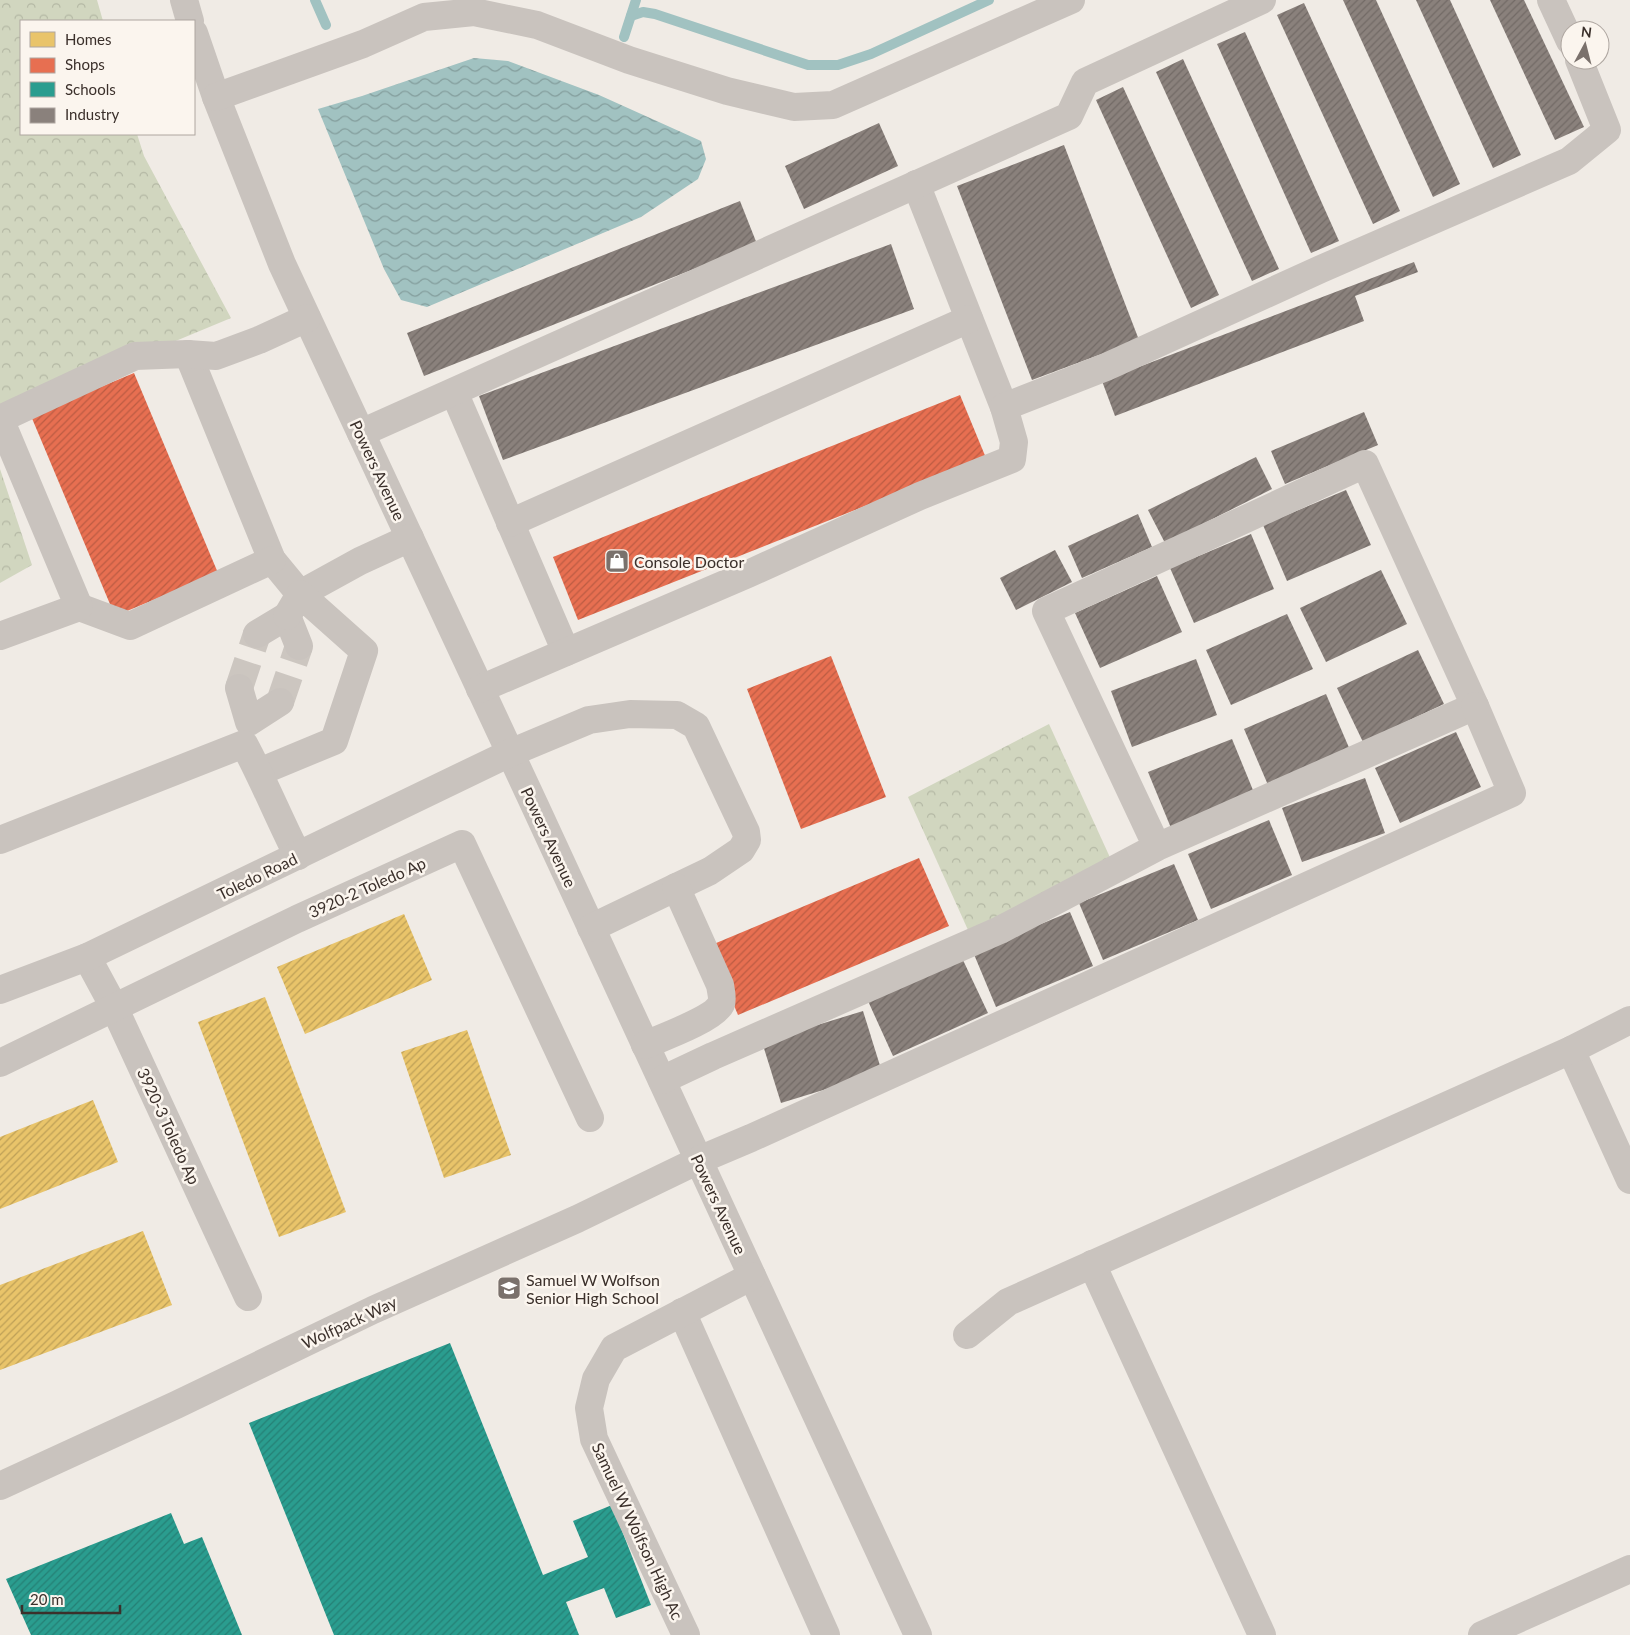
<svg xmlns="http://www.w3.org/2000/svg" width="1630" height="1635" viewBox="0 0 1630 1635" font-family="Lato,sans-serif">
  <defs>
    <pattern id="forest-crowns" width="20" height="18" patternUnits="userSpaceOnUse" patternTransform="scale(1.25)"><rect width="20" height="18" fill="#d1d6bf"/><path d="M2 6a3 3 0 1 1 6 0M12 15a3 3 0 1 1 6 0" fill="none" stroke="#b4b8a4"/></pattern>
    <pattern id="water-waves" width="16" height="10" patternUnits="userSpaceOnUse" patternTransform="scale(1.25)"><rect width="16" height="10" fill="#a1c2c1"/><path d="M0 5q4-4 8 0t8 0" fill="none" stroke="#849e9d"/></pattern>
    <pattern id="homes-hatch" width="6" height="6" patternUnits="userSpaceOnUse" patternTransform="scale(1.25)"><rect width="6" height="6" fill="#e9c46a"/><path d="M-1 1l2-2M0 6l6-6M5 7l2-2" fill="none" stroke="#bea057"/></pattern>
    <pattern id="shops-hatch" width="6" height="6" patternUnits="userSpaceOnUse" patternTransform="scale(1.25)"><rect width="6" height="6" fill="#e76f51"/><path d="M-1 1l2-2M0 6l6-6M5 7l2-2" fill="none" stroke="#bc5c43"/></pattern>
    <pattern id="schools-hatch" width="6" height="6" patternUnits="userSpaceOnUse" patternTransform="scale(1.25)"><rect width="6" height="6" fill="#2a9d8f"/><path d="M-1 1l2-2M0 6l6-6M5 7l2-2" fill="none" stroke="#258075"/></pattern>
    <pattern id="industry-hatch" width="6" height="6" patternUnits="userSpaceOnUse" patternTransform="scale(1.25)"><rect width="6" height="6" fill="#8a817c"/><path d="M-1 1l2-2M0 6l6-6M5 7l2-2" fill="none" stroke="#726a66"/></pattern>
  </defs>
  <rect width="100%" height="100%" fill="#f0ebe5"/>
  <g fill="url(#forest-crowns)">
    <polygon points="0,0 97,0 103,21 21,21 21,134 137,134 144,156 231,318 0,414"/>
    <polygon points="0,469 32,565 0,583"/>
    <polygon points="1049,724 1113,864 968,930 908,797"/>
  </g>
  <polygon fill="url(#water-waves)" points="474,58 508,61 599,95 701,141 706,159 698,179 641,217 427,307 401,300 384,269 318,109 362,96"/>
  <g fill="url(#homes-hatch)">
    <polygon points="404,914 432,980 305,1034 277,967"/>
    <polygon points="265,997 346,1212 279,1237 198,1022"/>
    <polygon points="467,1030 511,1155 444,1178 401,1052"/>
    <polygon points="93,1100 118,1162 0,1209 0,1137"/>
    <polygon points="143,1231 172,1305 0,1370 0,1285"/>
  </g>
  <g fill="url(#shops-hatch)">
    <polygon points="134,373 218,573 115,616 31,416"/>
    <polygon points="960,395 986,458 578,620 553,557"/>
    <polygon points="831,656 886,797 801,829 747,689"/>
    <polygon points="919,858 949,926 738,1015 709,946"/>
  </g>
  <g fill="url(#schools-hatch)">
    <polygon points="450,1343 543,1575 588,1557 573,1521 612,1505 651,1605 616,1618 604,1588 566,1602 579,1635 334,1635 249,1423"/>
    <polygon points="171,1513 184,1544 202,1537 242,1635 31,1635 6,1579"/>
  </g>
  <g fill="url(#industry-hatch)">
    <polygon points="1343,0 1376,0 1460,184 1433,197"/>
    <polygon points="1416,0 1450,0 1521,155 1493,168"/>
    <polygon points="1490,0 1524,0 1584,127 1555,140"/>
    <polygon points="1304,3 1400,211 1373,224 1277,15"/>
    <polygon points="1245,32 1339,241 1311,253 1217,44"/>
    <polygon points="1183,59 1279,269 1252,281 1156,72"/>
    <polygon points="1123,87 1219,295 1191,308 1096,100"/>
    <polygon points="879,123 898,166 804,209 785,166"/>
    <polygon points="1064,145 1139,340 1032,380 957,186"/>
    <polygon points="740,201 757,244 424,376 407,333"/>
    <polygon points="891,244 914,309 503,460 479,396"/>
    <polygon points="1414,262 1418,272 1355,296 1364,321 1115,416 1102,381"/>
    <polygon points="1364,412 1378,445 1285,484 1271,451"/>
    <polygon points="1256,457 1272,489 1165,543 1148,510"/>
    <polygon points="1346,490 1371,545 1287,581 1263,525"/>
    <polygon points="1138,514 1152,547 1082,578 1068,546"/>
    <polygon points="1251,534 1274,589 1194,623 1170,568"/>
    <polygon points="1055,550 1072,582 1016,610 1000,578"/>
    <polygon points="1381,570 1407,624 1326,662 1300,608"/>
    <polygon points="1157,576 1182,632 1100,668 1075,613"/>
    <polygon points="1287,614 1313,669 1231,705 1206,650"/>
    <polygon points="1418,650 1444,704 1363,742 1337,688"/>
    <polygon points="1196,659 1217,715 1132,747 1111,691"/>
    <polygon points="1326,694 1350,750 1268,785 1244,729"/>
    <polygon points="1456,732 1481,787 1400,823 1375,768"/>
    <polygon points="1232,739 1255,795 1171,828 1148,772"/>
    <polygon points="1365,778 1385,833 1302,862 1282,808"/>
    <polygon points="1269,820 1292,875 1211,909 1188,854"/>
    <polygon points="1174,864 1198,920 1103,960 1079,903"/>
    <polygon points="1070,912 1093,966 996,1007 973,952"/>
    <polygon points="962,958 988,1013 893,1056 868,1001"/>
    <polygon points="863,1011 882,1072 781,1103 762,1042"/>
  </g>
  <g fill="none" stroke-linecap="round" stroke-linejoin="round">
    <g stroke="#a1c2c1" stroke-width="10">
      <polyline points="315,0 326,25"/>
      <polyline points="631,16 643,12 655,14 808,65 838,65 871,54 989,0"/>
      <polyline points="624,37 636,0"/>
    </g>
    <g stroke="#ccc6c0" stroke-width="28" stroke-dasharray="28 14" stroke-linecap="butt">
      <polyline points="239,688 257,634"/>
      <polyline points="280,702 299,646"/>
    </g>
    <g stroke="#c9c3be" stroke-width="28">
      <polyline points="184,0 190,21"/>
      <polyline points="1551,0 1570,41"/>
      <polyline points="194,33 216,97 282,264 535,806 918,1635"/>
      <polyline points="216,97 363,44 424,17 474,12 537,25 629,60 727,91 794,107 833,105 1071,0"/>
      <polyline points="916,184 1004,407"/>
      <polyline points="188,354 272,560 300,594 360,561 410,538"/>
      <polyline points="454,392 566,652"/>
      <polyline points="361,433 1069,116 1085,82 1262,0"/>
      <polyline points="510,523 969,319"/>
      <polyline points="79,607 130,626 272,560"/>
      <polyline points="257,634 287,616 299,646"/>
      <polyline points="0,636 79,607 0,419 135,356 188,354 216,356 259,340 307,318"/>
      <polyline points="239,688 249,722 280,702"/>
      <polyline points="480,689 748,574 920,496 1012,459 1014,442 1004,407 1106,367 1321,269 1569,161 1607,130 1579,60"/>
      <polyline points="259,772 334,741 364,651 300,594 287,616"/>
      <path d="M0,840L244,744C264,781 279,819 298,856"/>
      <polyline points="87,957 114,1007 248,1297"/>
      <polyline points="0,990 87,957 510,753 589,720 630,714 677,715 696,726 746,832 747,840 741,850 710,871 591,928"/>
      <path d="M645,1045C661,1038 714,1019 721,1004C723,999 721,991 720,985L676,887"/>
      <polyline points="1571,1050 1630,1180"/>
      <polyline points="0,1063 297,919 462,844 590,1118"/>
      <polyline points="662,1080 713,1056 1000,930 1157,847 1046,611 1365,464 1475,706 1157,847"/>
      <polyline points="1092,1264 1262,1635"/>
      <polyline points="682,1312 826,1635"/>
      <polyline points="967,1335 1008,1302 1571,1050 1630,1020"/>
      <polyline points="0,1486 176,1405 373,1310 577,1219 699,1160 751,1138 1512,793 1475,706"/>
      <polyline points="686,1635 594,1439 589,1408 596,1379 614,1348 752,1276"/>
      <polyline points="1482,1635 1630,1569"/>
    </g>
  </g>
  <defs>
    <g id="shop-square" transform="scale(1.25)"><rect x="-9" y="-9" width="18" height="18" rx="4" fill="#7a716c" stroke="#fbf5ee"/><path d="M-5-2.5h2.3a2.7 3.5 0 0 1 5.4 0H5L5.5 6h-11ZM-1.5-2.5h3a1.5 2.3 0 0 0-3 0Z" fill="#fff"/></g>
    <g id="school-square" transform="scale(1.25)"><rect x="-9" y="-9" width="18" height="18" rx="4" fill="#7a716c" stroke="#fbf5ee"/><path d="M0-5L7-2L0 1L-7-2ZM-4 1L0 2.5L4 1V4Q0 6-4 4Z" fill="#fff"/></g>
  </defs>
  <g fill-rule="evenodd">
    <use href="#shop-square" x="617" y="561"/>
    <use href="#school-square" x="509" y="1288"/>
  </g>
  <g text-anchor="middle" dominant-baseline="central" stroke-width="5" stroke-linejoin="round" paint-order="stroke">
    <g font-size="16" fill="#3b302b" stroke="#fbf5ee">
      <text transform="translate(378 470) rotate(65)">Powers Avenue</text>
      <text transform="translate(549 837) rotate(65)">Powers Avenue</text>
      <text transform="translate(257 876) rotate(-26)">Toledo Road</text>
      <text transform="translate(367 887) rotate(-24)">3920-2 Toledo Ap</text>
      <text transform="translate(169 1126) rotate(65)">3920-3 Toledo Ap</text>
      <text transform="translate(719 1204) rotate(65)">Powers Avenue</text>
      <text transform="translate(349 1322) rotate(-25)">Wolfpack Way</text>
      <text transform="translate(638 1531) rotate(65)">Samuel W Wolfson High Ac</text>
    </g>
    <g font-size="16" fill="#3b302b" stroke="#fbf5ee" text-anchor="start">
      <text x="634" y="561">Console Doctor</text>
      <text x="526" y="1279">Samuel W Wolfson<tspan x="526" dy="18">Senior High School</tspan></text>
    </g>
  </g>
  <rect x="20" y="20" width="175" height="115" fill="#fbf5ee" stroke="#aea6a0"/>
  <rect x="30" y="32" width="25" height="15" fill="#e9c46a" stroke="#aea6a0"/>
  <text x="65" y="45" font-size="15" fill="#3b302b">Homes</text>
  <rect x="30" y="58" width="25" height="15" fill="#e76f51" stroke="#aea6a0"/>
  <text x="65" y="70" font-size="15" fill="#3b302b">Shops</text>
  <rect x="30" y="82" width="25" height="15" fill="#2a9d8f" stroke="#aea6a0"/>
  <text x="65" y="95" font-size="15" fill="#3b302b">Schools</text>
  <rect x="30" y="108" width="25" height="15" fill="#8a817c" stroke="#aea6a0"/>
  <text x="65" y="120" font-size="15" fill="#3b302b">Industry</text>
  <g transform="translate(1585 45) rotate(7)"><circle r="24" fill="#fbf5ee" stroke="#aea6a0"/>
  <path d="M0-4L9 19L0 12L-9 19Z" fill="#7a716c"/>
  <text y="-8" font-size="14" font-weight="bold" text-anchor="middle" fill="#3b302b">N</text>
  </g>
  <path d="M22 1605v8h98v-8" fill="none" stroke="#3b302b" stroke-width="2.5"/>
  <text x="30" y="1605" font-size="15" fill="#3b302b" stroke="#fbf5ee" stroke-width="4" paint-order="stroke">20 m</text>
</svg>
